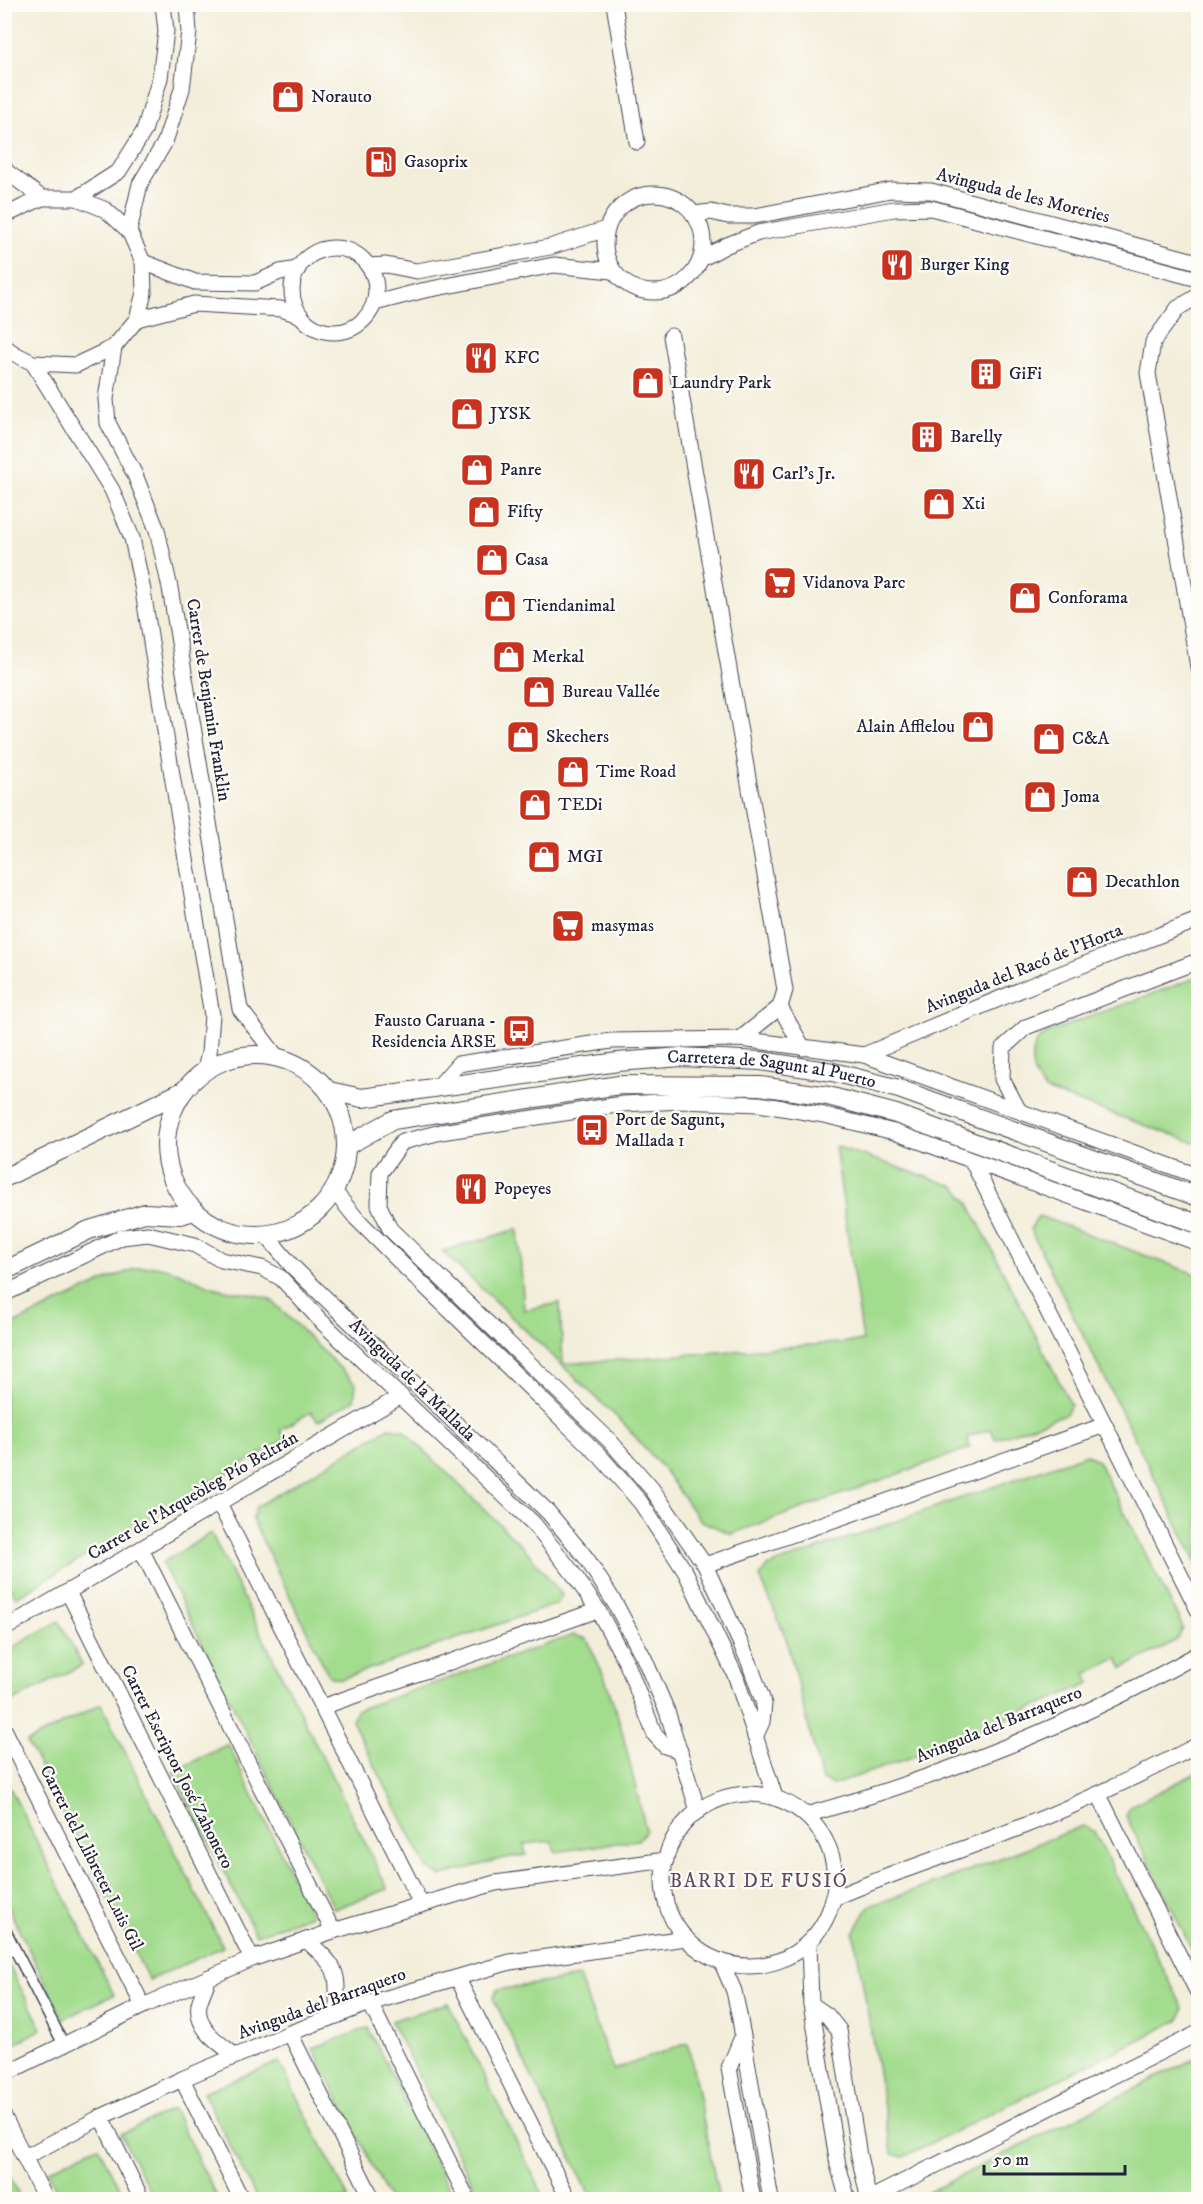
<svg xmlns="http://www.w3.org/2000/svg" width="1203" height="2204" viewBox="0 0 1203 2204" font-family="'IM FELL DW Pica',serif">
  <rect width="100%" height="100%" fill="#fdfcf7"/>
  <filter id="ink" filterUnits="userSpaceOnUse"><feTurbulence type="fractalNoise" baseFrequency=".0167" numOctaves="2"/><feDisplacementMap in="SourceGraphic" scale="12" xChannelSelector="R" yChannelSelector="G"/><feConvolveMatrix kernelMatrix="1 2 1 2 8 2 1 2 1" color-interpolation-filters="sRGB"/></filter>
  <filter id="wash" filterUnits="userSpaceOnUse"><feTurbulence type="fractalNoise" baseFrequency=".008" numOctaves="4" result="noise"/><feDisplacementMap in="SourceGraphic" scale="24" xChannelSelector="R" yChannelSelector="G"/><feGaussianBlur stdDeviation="1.35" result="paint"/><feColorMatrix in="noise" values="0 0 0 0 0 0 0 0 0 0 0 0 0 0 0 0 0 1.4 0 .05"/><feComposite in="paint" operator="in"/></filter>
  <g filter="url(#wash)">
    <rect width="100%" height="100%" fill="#f3eeda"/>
    <g fill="#a3dc8e" stroke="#627f64" stroke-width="1.5">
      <path d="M1198,977V1144L1045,1090C1032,1077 1026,1055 1039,1039C1042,1036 1048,1033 1051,1031Z"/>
      <polygon points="835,1146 956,1187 968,1202 1071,1405 1066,1414 995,1439 991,1429 967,1437 970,1448 731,1534 699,1520 665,1471 625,1425 442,1251 518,1229 524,1310 560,1303 563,1364 863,1341"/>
      <polygon points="1039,1216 1198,1275 1198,1565 1030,1229"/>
      <path d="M154,1266C176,1268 193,1280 213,1287C232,1293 252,1292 270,1299L356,1384L354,1400L318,1421L311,1412L280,1430L286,1439L16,1597L11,1588L4,1591L5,1328L106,1280L137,1268Z"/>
      <polygon points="389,1428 403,1430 526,1550 562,1595 557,1604 341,1679 329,1676 252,1519 256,1507"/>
      <polygon points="1086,1454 1098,1461 1183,1627 1177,1640 1123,1668 1117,1658 1086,1674 1090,1683 932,1750 833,1785 822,1780 786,1638 760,1577 766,1567"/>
      <polygon points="211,1533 388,1889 334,1909 162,1563"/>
      <polygon points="59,1621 82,1665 8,1704 5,1696 5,1652"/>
      <polygon points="574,1635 587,1639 605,1678 620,1723 646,1830 638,1840 555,1852 552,1841 524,1844 526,1855 505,1858 440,1876 427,1868 352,1721 356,1710"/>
      <polygon points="101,1704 223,1947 149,1980 27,1742"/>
      <polygon points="228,1744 311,1915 256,1935 173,1772"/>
      <polygon points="1198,1772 1198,1962 1126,1816 1130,1806"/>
      <polygon points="4,1776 114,1995 63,2019 5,1901"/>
      <polygon points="1083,1826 1094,1831 1183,2008 1179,2020 903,2157 892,2154 854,1933 869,1906 939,1882"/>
      <polygon points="4,1956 42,2029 5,2050 4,2050"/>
      <polygon points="579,1977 613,2070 688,2043 719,2199 592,2199 493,1998 497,1990"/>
      <polygon points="448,2003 545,2199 480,2199 391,2021"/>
      <polygon points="368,2028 454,2199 389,2199 313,2048"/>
      <polygon points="1198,2057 1198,2199 915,2199"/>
      <polygon points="279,2062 349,2199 257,2199 203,2092"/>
      <polygon points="173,2109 218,2199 154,2199 121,2134"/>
      <polygon points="98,2146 125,2199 61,2199 47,2171"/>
      <polygon points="4,2167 5,2167 21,2199 5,2199"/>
    </g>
  </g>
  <g filter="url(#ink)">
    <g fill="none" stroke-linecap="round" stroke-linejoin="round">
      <g stroke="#414153" stroke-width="13">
        <polyline id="pedestrian" points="4,1928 64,2045"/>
      </g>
      <g stroke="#414153" stroke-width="17">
        <g id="minor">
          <polyline points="614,4 637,142"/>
          <polyline points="4,167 7,172 42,198"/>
          <circle cx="654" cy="243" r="49"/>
          <polyline points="77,198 119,171 144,131 160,78 166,31 163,4"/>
          <polyline points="693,214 711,212 728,216 755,216 891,190 931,191 1198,262"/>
          <polyline points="4,218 8,214 42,198 77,198 106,210 129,231 143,262 144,293 137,319 114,347 76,365 33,363 15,354 4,346"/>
          <polyline points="129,231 140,184 165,142 182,89 189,32 187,4"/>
          <circle cx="334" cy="290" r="42"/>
          <polyline points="701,259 727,245 758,233 894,209 931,208 1198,279"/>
          <polyline points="143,262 195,282 255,283 280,272 298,269"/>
          <polyline points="368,266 386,265 417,271 550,247 606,229"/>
          <polyline points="1198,296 1178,308 1153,342 1148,373 1198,667"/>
          <polyline points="375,303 421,291 554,265 612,271"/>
          <polyline points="137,319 194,304 281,309 301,316"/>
          <polyline points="671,336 785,990 780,1007 740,1039"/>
          <polyline points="114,347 106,399 108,423 135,475 157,530 170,588 240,1009 277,1057"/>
          <polyline points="33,363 112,490 132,538 143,591 172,775 212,1015 209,1053 205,1070"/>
          <polyline points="780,1007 803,1048"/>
          <polyline points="864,1055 1042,981 1198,920"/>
          <polyline points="436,1089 458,1064 611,1041 740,1039 864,1055 1198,1176"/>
          <polyline points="1018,1109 1002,1079 1003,1048 1026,1027 1198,961"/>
          <polyline points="972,1161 1198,1610"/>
          <polyline points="334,1191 356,1218 407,1269 600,1456 641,1503 686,1573 736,1677 775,1797"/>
          <polyline points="266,1235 292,1266 548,1512 587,1559 616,1605 644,1658 667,1711 698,1811"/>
          <polyline points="4,1294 122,1237 148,1234 195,1245 221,1260 262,1268 281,1278 322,1322 534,1524 572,1572 598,1610 627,1664 655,1735 665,1746 680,1751"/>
          <polyline points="219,1503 421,1904"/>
          <polyline points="141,1549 333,1931"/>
          <polyline points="705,1565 1105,1425"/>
          <polyline points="68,1592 252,1959"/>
          <polyline points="4,1629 401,1396"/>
          <polyline points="322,1707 598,1610"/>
          <polyline points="4,1729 143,2006"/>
          <polyline points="755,1737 762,1722 764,1704 749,1662 705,1565 652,1489 610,1441 390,1229 379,1205 380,1173 402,1142 441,1132 623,1104 682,1101 759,1104 824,1115 894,1132 1198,1243"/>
          <circle cx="749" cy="1880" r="86"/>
          <polyline points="1099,1795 1198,1993"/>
          <path d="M806,1815C939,1778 1079,1722 1198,1654"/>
          <path d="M834,1898C895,1871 959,1852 1021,1827C1082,1803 1140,1775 1198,1745"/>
          <path d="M306,1940C341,1970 337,1971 337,2016"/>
          <polyline points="809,1942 811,2004 838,2165 848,2200"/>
          <polyline points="721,1961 734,1991 739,2014 771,2200"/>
          <path d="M209,1977C206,1986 201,1996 199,2004C195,2029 219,2043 236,2056"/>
          <polyline points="458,1979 569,2200"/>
          <polyline points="370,2003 468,2200"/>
          <polyline points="811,2004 827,2015 839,2030 859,2156 869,2200"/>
          <polyline points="290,2033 373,2200"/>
          <polyline points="743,2035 729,2068 753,2200"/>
          <polyline points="4,2074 143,2006 252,1959 333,1931 495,1883 666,1860"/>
          <polyline points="182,2079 242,2200"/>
          <polyline points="4,2117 46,2200"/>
          <polyline points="101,2117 142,2200"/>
          <polyline points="25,2157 101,2117 182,2079 290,2033 370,2003 510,1962 686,1938"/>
          <polyline points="869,2199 1198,2033"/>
        </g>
      </g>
      <g stroke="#414153" stroke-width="20">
        <g id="tertiary">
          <circle cx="256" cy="1145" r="90"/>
          <path id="s1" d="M329,1091L362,1098L618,1062L681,1057L761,1061L833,1072L899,1089L1198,1197"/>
          <polyline points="346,1146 393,1120 619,1085 760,1086 828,1096 896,1114 1198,1224"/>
          <polyline points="4,1178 183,1091"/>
          <polyline points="4,1271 89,1230 145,1213 181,1215 194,1211"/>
        </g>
      </g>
      <use href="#pedestrian" stroke="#fff" stroke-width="10"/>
      <use href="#minor" stroke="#fff" stroke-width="15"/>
      <use href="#tertiary" stroke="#fff" stroke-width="18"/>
    </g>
  </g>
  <defs>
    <g id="shop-square" transform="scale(1.725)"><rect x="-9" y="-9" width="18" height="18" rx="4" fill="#c8321e" stroke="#fdfcf7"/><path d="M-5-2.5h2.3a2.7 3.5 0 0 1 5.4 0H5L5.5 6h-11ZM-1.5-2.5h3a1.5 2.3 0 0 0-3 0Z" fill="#fff"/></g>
    <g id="fuel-square" transform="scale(1.725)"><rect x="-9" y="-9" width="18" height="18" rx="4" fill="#c8321e" stroke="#fdfcf7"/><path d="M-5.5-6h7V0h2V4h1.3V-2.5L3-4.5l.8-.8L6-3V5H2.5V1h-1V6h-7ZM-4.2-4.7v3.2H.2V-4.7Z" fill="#fff"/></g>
    <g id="restaurant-square" transform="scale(1.725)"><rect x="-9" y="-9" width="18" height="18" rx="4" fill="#c8321e" stroke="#fdfcf7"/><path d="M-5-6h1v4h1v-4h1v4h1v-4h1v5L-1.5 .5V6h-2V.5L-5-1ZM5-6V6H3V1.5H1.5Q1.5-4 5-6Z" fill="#fff"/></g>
    <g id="building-square" transform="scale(1.725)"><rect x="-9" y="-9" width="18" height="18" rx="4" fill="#c8321e" stroke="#fdfcf7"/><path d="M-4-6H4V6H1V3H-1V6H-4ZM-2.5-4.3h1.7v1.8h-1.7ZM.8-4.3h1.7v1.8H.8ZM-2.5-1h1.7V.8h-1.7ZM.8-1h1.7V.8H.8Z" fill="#fff"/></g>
    <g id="supermarket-square" transform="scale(1.725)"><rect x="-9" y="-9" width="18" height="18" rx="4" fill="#c8321e" stroke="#fdfcf7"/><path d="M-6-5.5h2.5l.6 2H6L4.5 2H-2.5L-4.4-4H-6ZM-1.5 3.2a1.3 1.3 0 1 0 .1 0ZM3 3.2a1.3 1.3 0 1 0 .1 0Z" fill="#fff"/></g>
    <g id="bus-square" transform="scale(1.725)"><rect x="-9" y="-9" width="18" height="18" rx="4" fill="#c8321e" stroke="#fdfcf7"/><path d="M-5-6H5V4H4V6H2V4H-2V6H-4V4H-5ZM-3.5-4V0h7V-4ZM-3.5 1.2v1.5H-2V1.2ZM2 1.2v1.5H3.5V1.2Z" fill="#fff"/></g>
  </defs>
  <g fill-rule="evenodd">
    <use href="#shop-square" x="288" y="97"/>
    <use href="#fuel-square" x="381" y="162"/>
    <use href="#restaurant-square" x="897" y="265"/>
    <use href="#restaurant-square" x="481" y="358"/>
    <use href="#building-square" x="986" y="374"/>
    <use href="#shop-square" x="648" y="383"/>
    <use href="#shop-square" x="467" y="414"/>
    <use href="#building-square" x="927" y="437"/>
    <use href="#shop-square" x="477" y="470"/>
    <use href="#restaurant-square" x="749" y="474"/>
    <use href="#shop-square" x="939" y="504"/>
    <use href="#shop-square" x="484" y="512"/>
    <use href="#shop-square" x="492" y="560"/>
    <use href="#supermarket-square" x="780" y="583"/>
    <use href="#shop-square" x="1025" y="598"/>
    <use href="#shop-square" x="500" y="606"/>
    <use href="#shop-square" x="509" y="657"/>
    <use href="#shop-square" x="539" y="692"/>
    <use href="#shop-square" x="978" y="727"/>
    <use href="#shop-square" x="523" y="737"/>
    <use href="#shop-square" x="1049" y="739"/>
    <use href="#shop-square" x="573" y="772"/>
    <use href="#shop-square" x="1040" y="797"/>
    <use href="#shop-square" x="535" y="805"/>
    <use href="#shop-square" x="544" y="857"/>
    <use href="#shop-square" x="1082" y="882"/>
    <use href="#supermarket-square" x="568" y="926"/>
    <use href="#bus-square" x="519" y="1031"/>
    <use href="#bus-square" x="592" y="1130"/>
    <use href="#restaurant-square" x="471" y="1189"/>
  </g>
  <g text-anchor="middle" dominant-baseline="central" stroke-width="4.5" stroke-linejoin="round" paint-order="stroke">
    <g font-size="18" fill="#22223b" stroke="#fdfcf7" text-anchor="start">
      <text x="311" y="97">Norauto</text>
      <text x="404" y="162">Gasoprix</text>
      <text x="920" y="265">Burger King</text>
      <text x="504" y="358">KFC</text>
      <text x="1009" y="374">GiFi</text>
      <text x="671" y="383">Laundry Park</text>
      <text x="490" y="414">JYSK</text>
      <text x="950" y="437">Barelly</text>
      <text x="500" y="470">Panre</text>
      <text x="772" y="474">Carl's Jr.</text>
      <text x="962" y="504">Xti</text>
      <text x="507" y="512">Fifty</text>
      <text x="515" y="560">Casa</text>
      <text x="803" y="583">Vidanova Parc</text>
      <text x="1048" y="598">Conforama</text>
      <text x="523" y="606">Tiendanimal</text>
      <text x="532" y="657">Merkal</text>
      <text x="562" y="692">Bureau Vallée</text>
      <text x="955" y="727" text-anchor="end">Alain Afflelou</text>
      <text x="546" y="737">Skechers</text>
      <text x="1072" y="739">C&amp;A</text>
      <text x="596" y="772">Time Road</text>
      <text x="1063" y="797">Joma</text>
      <text x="558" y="805">TEDi</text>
      <text x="567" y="857">MGI</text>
      <text x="1105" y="882">Decathlon</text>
      <text x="591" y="926">masymas</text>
      <text x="496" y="1021" text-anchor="end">Fausto Caruana -<tspan x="496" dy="21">Residencia ARSE</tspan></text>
      <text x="615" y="1120">Port de Sagunt,<tspan x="615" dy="21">Mallada 1</tspan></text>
      <text x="494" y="1189">Popeyes</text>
    </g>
    <g font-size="18" fill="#22223b" stroke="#fdfcf7">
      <text transform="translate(1023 196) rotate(14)">Avinguda de les Moreries</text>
      <text transform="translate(208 700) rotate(81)">Carrer de Benjamin Franklin</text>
      <text transform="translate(1024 969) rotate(-22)">Avinguda del Racó de l'Horta</text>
      <text stroke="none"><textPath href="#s1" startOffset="447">Carretera de Sagunt al Puerto</textPath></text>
      <text transform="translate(412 1380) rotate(44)">Avinguda de la Mallada</text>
      <text transform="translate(193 1496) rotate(-30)">Carrer de l'Arqueòleg Pío Beltrán</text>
      <text transform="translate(999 1725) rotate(-22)">Avinguda del Barraquero</text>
      <text transform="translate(177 1767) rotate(63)">Carrer Escriptor José Zahonero</text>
      <text transform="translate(91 1858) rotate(63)">Carrer del Llibreter Luis Gil</text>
      <text transform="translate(322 2004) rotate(-20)">Avinguda del Barraquero</text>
    </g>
    <g font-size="20" letter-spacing="1.5" fill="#614b64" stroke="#fdfcf7">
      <text x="759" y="1881">BARRI DE FUSIÓ</text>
    </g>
  </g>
  <rect width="1203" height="2204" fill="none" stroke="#fdfcf7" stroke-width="24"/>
  <path d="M984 2165v9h141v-9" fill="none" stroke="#22223b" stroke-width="3"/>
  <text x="993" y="2165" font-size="18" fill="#22223b" stroke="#fdfcf7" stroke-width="4.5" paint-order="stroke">50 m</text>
</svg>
